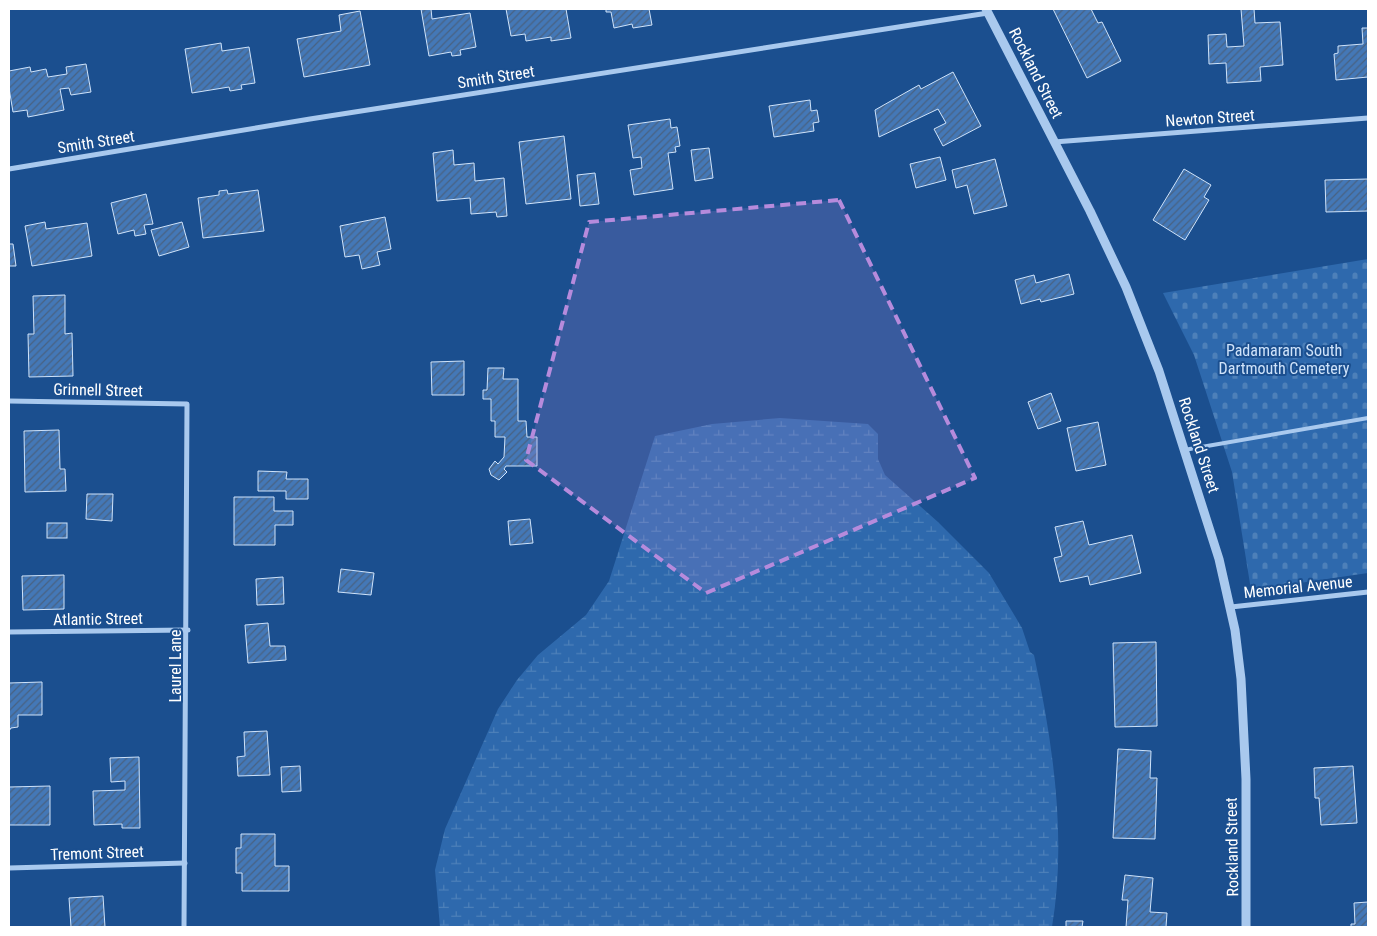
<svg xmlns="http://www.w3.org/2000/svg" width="1377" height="936" viewBox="0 0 1377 936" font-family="'Roboto Condensed',sans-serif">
  <defs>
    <pattern id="wetland-marsh" width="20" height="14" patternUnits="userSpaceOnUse" patternTransform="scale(1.25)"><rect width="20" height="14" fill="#2e69ad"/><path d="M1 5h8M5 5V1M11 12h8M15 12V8" fill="none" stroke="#4d80b9"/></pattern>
    <pattern id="cemetery-stones" width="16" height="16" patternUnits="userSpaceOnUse" patternTransform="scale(1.25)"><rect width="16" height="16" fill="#2e69ad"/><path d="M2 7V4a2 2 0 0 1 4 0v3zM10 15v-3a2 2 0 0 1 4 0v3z" fill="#4d80b9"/></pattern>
    <pattern id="building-hatch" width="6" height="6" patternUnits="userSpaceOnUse" patternTransform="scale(1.25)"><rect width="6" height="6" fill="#4478b7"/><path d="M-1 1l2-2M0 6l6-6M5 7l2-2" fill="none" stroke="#486282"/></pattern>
  </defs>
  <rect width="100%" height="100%" fill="#1b4f8f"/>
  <path fill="url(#wetland-marsh)" d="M780,418L868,424L878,434V459L885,475L938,522L989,573L1022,628L1030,652L1034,655C1053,743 1067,838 1052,927H440L435,870L445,829L498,709L517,680L538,655L586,615L609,581L655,436L712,424Z"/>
  <polygon fill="url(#cemetery-stones)" points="1368,259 1368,573 1251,590 1232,472 1194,355 1163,293"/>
  <g fill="url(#building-hatch)" stroke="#cfe3fa">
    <polygon points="421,9 431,9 432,19 470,13 476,47 460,50 461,55 452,56 451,52 429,56"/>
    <polygon points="506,9 566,9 571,38 551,41 551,37 526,41 525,34 511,36"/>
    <polygon points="606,9 649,9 652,25 633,28 632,24 614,28 611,12 606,12"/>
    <polygon points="1053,9 1091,9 1098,23 1102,22 1121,61 1087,78"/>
    <polygon points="1241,9 1254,9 1255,23 1280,22 1283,65 1260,67 1261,81 1227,83 1226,63 1209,64 1208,35 1226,34 1227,47 1244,46"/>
    <polygon points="360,11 370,65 304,77 297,39 341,31 339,15"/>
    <polygon points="1362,28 1368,28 1368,77 1336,80 1334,54 1338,53 1338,46 1363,44"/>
    <polygon points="221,43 222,51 249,47 255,83 241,85 242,89 230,91 229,87 192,93 185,49"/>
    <polygon points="86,64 91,92 71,95 69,88 60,89 64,110 28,117 27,110 13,112 9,88 9,71 30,67 31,72 46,69 48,77 67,74 66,67"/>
    <polygon points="953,72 981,126 943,146 934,129 946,123 938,109 879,137 875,110 919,85 921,89"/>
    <polygon points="810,100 811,111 817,110 819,122 813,123 814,131 774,137 769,106"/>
    <polygon points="670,119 671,128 677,127 680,146 675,147 676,152 668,153 673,189 634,195 630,170 642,168 641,157 633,158 628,125"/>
    <polygon points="564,136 571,199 526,204 519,142"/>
    <polygon points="709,148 713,178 695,181 691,150"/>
    <polygon points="453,150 454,165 474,163 475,181 504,178 507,216 497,217 496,212 471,214 470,198 437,201 433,153"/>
    <polygon points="940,157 946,180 916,188 910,164"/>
    <polygon points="995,159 1007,206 974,214 967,185 956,188 952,170"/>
    <polygon points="1184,169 1211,185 1204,197 1209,200 1185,240 1153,220"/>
    <polygon points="595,173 599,204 580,206 577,175"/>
    <polygon points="1368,179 1368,211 1326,212 1325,180"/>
    <polygon points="227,190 228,194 258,190 264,231 203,238 198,198 219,195 219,191"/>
    <polygon points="146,194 153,224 144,225 146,234 135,236 134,230 118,234 111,203"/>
    <polygon points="385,217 391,249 377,252 380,265 362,269 359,255 345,257 340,226"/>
    <polygon points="45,222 46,229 87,223 92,256 32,266 25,226"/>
    <polygon points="182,222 189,247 159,256 151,230"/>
    <polygon points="9,244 13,244 16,266 9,266"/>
    <polygon points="1069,274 1074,294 1041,302 1040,299 1021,304 1015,280 1034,275 1036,283"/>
    <polygon points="65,295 65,334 72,333 73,376 29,377 28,334 34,334 33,296"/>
    <polygon points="464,361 464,395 432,395 431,362"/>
    <polygon points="488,368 504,368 503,379 518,379 518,421 526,421 527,437 537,437 537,466 506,466 504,469 507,472 499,480 491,475 489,469 495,461 498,464 504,457 505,437 495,437 495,421 491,421 491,399 483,399 483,390 487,390"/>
    <polygon points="1051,393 1061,421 1038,429 1028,402"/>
    <polygon points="1098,422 1106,465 1076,471 1067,428"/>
    <polygon points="59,430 60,469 65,469 66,491 25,492 24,431"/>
    <polygon points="258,471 287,472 286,479 308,479 308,499 286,499 286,491 258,491"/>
    <polygon points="87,494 113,494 112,521 86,519"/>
    <polygon points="234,497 274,497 274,511 293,511 293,525 275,525 275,545 234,545"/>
    <polygon points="530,519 533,543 510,545 508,521"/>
    <polygon points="1083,521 1089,545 1132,535 1141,573 1090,585 1088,576 1060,582 1054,558 1062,556 1055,527"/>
    <rect x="47" y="523" width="20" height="15"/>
    <polygon points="341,569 374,573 371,595 338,592"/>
    <polygon points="64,575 64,609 23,610 22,576"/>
    <polygon points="283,577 284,604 257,605 256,579"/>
    <polygon points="268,623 270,646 285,646 286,660 248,663 245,625"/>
    <polygon points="1156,642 1157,726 1115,727 1113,643"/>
    <polygon points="42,682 42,715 18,715 18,727 11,728 9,731 9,683"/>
    <polygon points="267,731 270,775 238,776 237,757 245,756 244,732"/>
    <polygon points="1118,749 1151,751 1150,778 1157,778 1155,839 1113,838"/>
    <polygon points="139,757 140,828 122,828 122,824 94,825 93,791 125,790 125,781 111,782 110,758"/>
    <polygon points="300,766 301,791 282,792 281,767"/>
    <polygon points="1353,766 1357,823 1321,825 1319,798 1315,798 1314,768"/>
    <polygon points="50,786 50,825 9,825 9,787"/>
    <polygon points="241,834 275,834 275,866 289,866 289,891 242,891 242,873 236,873 236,848 241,848"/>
    <polygon points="1125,875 1153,878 1150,912 1167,913 1166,927 1126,927 1128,900 1122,900"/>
    <polygon points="103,896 105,927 71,927 69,898"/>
    <polygon points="1368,902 1368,927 1351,927 1351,924 1355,924 1354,903"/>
    <polygon points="1066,921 1083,921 1082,927 1066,927"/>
  </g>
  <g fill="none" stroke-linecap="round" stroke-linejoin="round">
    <polyline stroke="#a9c9ee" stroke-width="4" points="1184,450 1368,418"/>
    <g stroke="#a9c9ee" stroke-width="5">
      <polyline points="1054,142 1368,118"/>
      <polyline points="9,169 310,119 988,13"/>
      <polyline points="9,401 187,404 184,927"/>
      <polyline points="1231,607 1368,592"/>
      <polyline points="9,632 188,630"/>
      <polyline points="9,868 185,863"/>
    </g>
    <polyline stroke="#a9c9ee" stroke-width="9" points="986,9 1090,211 1126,287 1159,371 1219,559 1235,630 1241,679 1246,779 1246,927"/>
  </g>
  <path fill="#b68bdc" fill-opacity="0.2" stroke="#b68bdc" stroke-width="4" stroke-dasharray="10 6" stroke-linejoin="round" d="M839,200L975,478L706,593L526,460L589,222Z"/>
  <g text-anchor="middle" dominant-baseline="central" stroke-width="4" stroke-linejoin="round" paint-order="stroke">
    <g font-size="16" fill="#fff" stroke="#1b4f8f">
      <text transform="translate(1036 73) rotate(63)">Rockland Street</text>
      <text transform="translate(496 77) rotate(-9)">Smith Street</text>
      <text transform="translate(1210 118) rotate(-4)">Newton Street</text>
      <text transform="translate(96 142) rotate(-9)">Smith Street</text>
      <text transform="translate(98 390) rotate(1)">Grinnell Street</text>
      <text transform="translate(1199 445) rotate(72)">Rockland Street</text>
      <text transform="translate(1298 587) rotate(-6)">Memorial Avenue</text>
      <text transform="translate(98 619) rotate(-1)">Atlantic Street</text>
      <text transform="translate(175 666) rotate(-90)">Laurel Lane</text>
      <text transform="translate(1232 847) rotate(-91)">Rockland Street</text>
      <text transform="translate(97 853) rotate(-2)">Tremont Street</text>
    </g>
    <g font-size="16" fill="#cfe3fa" stroke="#1b4f8f">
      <text x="1284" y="350">Padamaram South<tspan x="1284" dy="18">Dartmouth Cemetery</tspan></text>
    </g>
  </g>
  <rect width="1377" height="936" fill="none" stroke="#ffffff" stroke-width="20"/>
</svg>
